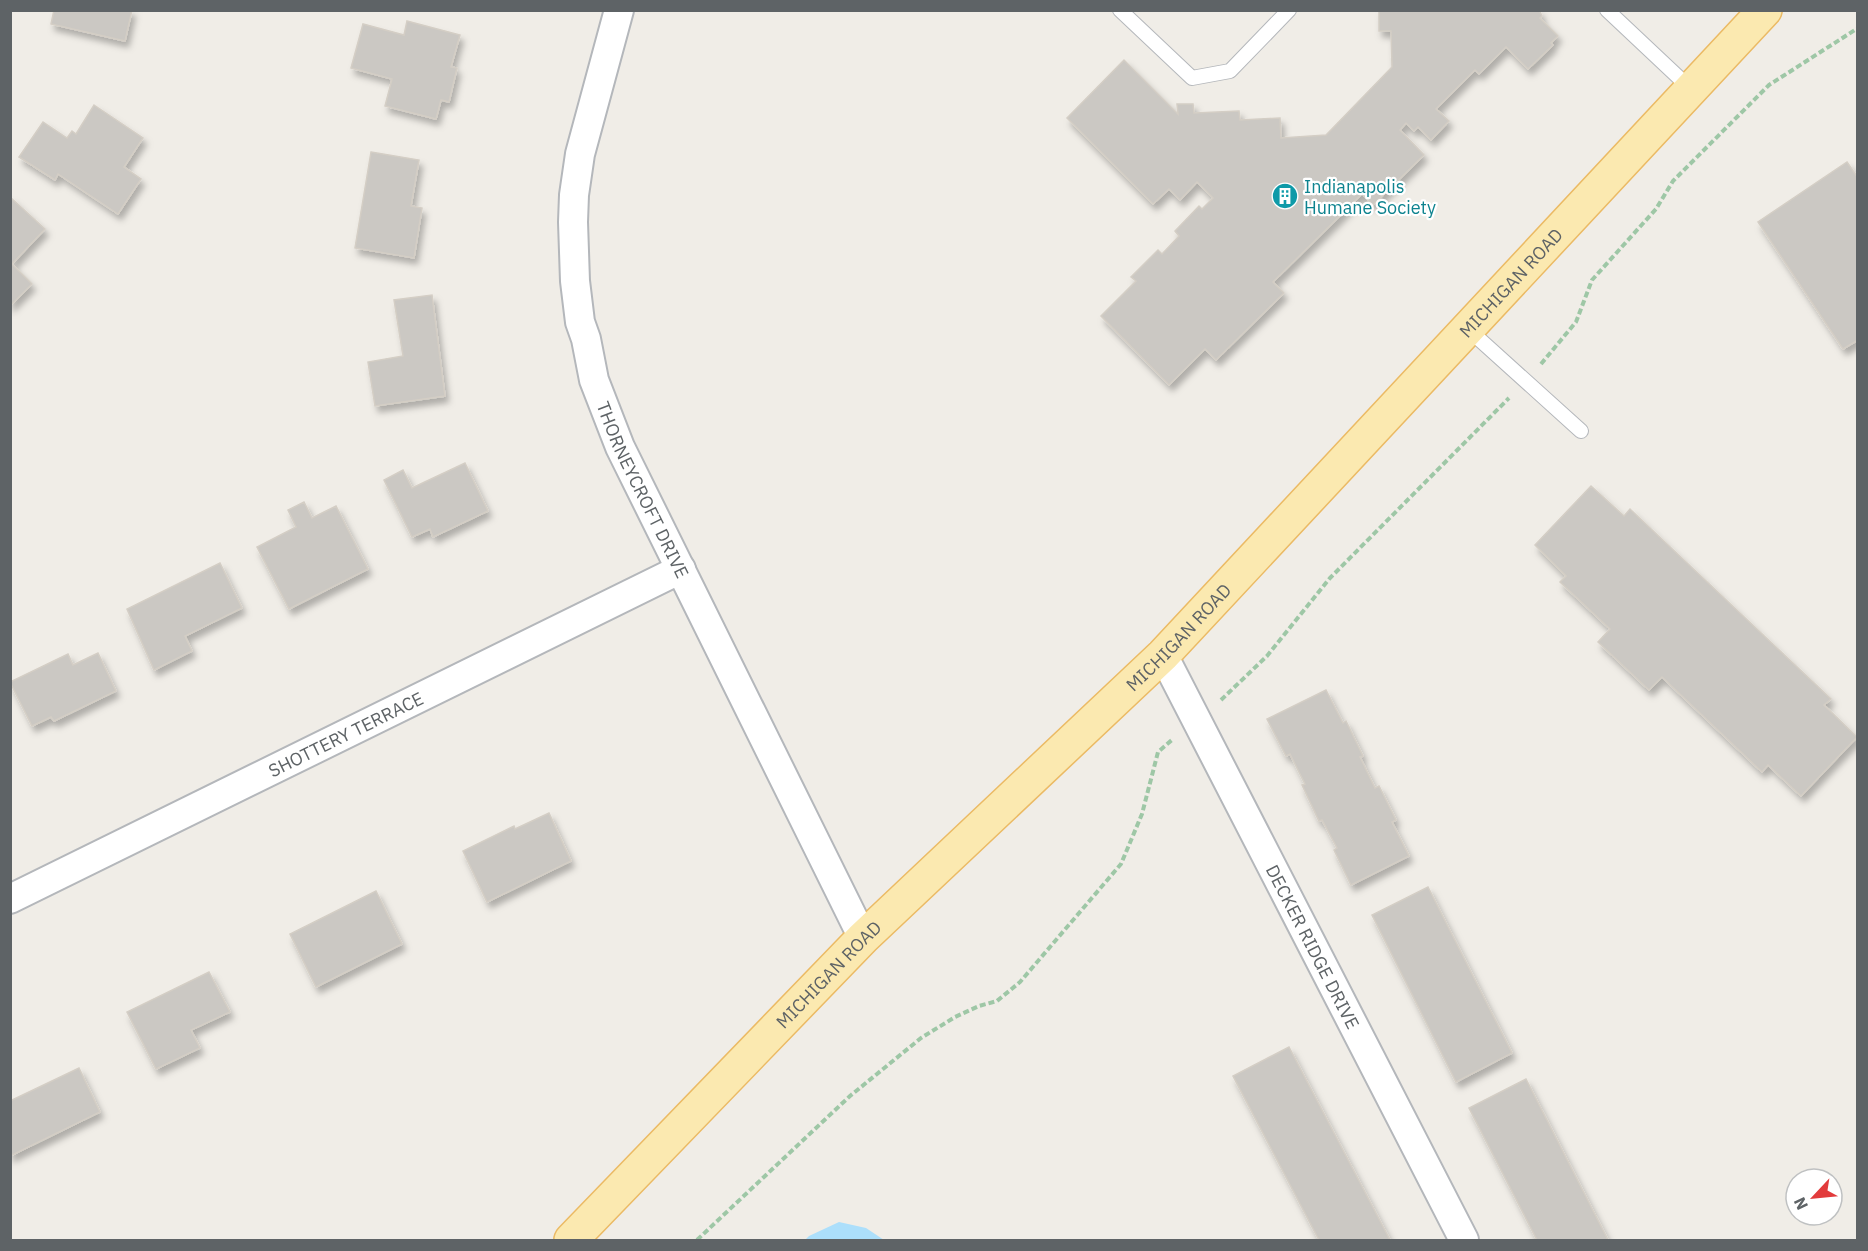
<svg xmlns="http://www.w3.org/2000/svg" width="1868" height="1251" viewBox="0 0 1868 1251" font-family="'IBM Plex Sans',sans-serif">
  <defs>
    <filter id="shadow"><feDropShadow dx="3.5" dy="6" stdDeviation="3" flood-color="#0004"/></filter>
  </defs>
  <rect width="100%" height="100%" fill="#f0ede7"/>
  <polygon fill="#acdffb" points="839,1222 866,1228 884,1240 805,1240 809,1236"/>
  <g fill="#cbc8c3" stroke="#d4cec5" stroke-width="1.5" filter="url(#shadow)">
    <polygon points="54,10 132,10 125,41 51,24"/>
    <polygon points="1379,10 1539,10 1542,16 1540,18 1558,36 1551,43 1553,45 1528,69 1506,47 1479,74 1475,70 1436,109 1449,121 1431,140 1418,127 1414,131 1406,123 1400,130 1424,155 1373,205 1362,194 1273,282 1284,293 1216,360 1205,349 1169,385 1101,316 1136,281 1131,277 1158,250 1162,254 1179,236 1175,231 1199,206 1202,209 1213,198 1197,182 1180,200 1169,189 1153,204 1067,118 1124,60 1178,114 1177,104 1193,104 1194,113 1239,111 1240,120 1280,118 1281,138 1326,135 1392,67 1391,31 1379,31"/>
    <polygon points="407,21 460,35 451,67 457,68 449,102 441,100 436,119 385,106 392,79 351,68 363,24 404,35"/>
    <polygon points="94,105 143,138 124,167 141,179 118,214 58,174 55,180 19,157 43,122 67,138 72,131 76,134"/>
    <polygon points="371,152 419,160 411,206 422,208 414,258 355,248"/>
    <polygon points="1847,162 1858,178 1858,340 1843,349 1758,222"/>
    <polygon points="10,197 45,229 12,264 32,284 10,306"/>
    <polygon points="432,295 445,396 375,406 368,362 403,356 394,300"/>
    <polygon points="465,463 488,511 433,537 430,529 412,537 384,480 403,470 412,488"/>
    <polygon points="1591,486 1624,516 1630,509 1831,699 1824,705 1857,737 1801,796 1768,765 1762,772 1662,677 1649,690 1598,642 1610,629 1560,582 1566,576 1535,545"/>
    <polygon points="304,502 312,518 336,506 368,569 289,609 257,547 296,527 288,510"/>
    <polygon points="220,563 242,608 185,636 192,651 154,670 127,609"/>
    <polygon points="98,653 116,691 54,721 51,717 32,726 10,682 68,654 73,665"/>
    <polygon points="1326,690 1343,723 1346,721 1363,756 1360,757 1375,788 1379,786 1396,820 1392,822 1409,856 1351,885 1334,850 1337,848 1322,820 1319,821 1302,785 1305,784 1290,754 1286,756 1267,719"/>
    <polygon points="549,813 571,861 487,902 463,851 514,826 515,829"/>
    <polygon points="1428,887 1512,1053 1456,1082 1372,915"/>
    <polygon points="376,891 402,944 316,987 290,934"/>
    <polygon points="209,972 230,1012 191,1030 200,1048 156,1069 127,1012"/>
    <polygon points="1289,1047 1390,1240 1319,1240 1233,1076"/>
    <polygon points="79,1068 100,1112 10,1156 10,1101"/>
    <polygon points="1526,1079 1608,1240 1537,1240 1469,1108"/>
  </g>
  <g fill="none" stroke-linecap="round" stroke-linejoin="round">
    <g stroke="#b4b7bb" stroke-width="16">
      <g id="lane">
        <polyline points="1120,10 1192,78 1230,71 1289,10"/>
        <polyline points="1607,10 1692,90"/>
        <polyline points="1468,329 1581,431"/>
      </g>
    </g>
    <g stroke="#b4b7bb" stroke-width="32">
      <g id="street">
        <path id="s1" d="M619,10L580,154L574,195L573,222L575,281L580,322L586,339L594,380L620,447L863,938"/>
        <path id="s2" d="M1163,655L1464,1240"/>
        <path id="s3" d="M10,899L681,569"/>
      </g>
    </g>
    <g stroke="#ebba64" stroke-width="36">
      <g id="primary">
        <path id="s4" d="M571,1240L863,938L1163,655L1765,10"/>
      </g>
    </g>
    <g stroke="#9ec7a6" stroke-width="4" stroke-dasharray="6 3" stroke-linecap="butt">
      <polyline points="1541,364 1576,322 1592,280 1656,209 1673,181 1769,85 1858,28"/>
      <polyline points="1221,700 1267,656 1330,578 1509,398"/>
      <polyline points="697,1240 850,1096 921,1038 955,1017 979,1006 997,1001 1020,982 1121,864 1142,814 1158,752 1173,739"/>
    </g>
    <use href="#lane" stroke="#fff" stroke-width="14"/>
    <use href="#street" stroke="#fff" stroke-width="28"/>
    <use href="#primary" stroke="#fbe9b0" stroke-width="33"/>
  </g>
  <defs>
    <g id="building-disc" transform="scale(1.35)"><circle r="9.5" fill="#0f9aa8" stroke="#fff"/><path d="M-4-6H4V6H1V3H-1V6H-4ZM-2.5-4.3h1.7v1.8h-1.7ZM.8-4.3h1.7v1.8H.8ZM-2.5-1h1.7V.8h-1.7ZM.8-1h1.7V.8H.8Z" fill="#fff"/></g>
  </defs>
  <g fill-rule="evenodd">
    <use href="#building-disc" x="1285" y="196"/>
  </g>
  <g text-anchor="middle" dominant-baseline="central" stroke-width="4.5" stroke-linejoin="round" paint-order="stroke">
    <g font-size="18" fill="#0d838f" stroke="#fff" text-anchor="start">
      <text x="1304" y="186">Indianapolis<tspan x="1304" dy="21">Humane Society</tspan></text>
    </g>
    <g font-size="18" fill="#5e6366" stroke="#fff">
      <text stroke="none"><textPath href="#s4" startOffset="1342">MICHIGAN ROAD</textPath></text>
      <text stroke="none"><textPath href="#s1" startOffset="498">THORNEYCROFT DRIVE</textPath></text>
      <text stroke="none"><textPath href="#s4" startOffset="856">MICHIGAN ROAD</textPath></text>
      <text stroke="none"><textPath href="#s3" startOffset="374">SHOTTERY TERRACE</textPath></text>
      <text stroke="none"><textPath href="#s2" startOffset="328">DECKER RIDGE DRIVE</textPath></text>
      <text stroke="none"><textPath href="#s4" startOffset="370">MICHIGAN ROAD</textPath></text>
    </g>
  </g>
  <rect width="1868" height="1251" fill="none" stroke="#5e6366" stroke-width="24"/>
  <g transform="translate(1814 1197) rotate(244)"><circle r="28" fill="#ffffff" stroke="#bfc1c2" stroke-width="1.5"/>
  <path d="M0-4.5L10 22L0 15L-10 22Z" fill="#e23b3c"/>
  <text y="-9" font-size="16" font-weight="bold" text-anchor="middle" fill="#5e6366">N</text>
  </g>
</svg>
